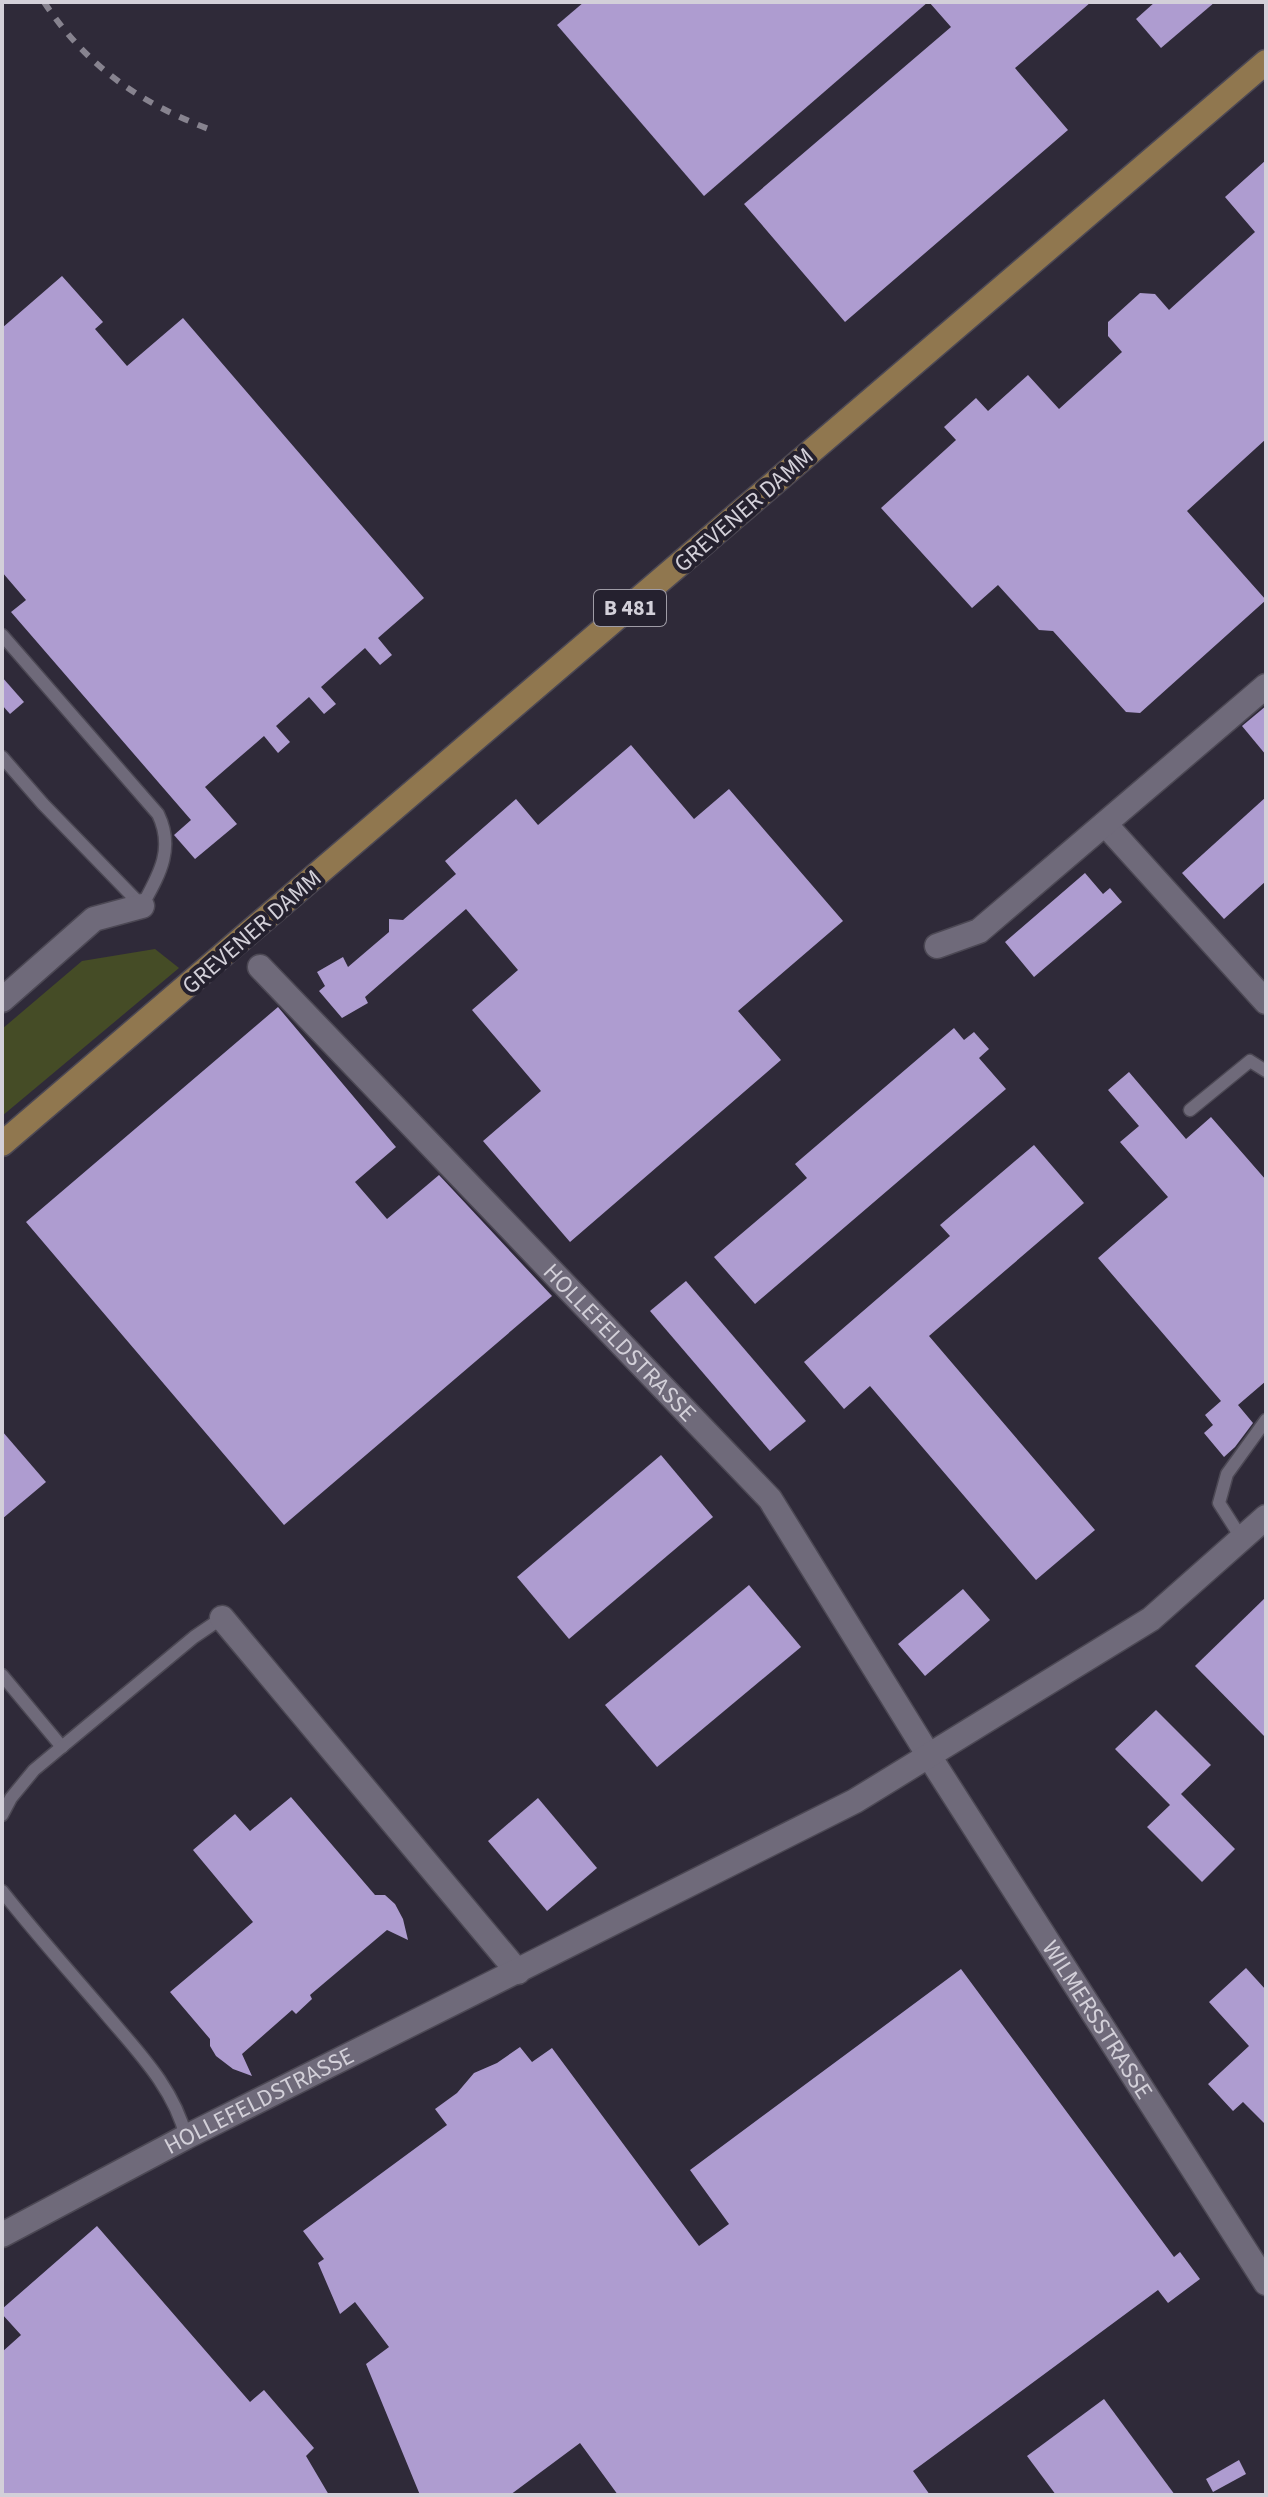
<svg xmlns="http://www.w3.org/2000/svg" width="1268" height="2497" viewBox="0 0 1268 2497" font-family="'Source Sans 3',sans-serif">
  <rect width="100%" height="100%" fill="#2f2a39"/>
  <polygon fill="#454c26" points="155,949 179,968 2,1116 2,1029 82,961"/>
  <g fill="#ae9cd0">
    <polygon points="584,2 928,2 704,196 557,25"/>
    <polygon points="929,2 1091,2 1015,68 1068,130 845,322 744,204 951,27"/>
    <polygon points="1155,2 1215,2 1161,48 1136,19"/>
    <polygon points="1266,160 1266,439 1187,511 1266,600 1140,713 1126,712 1053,631 1039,630 998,585 972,608 881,508 956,440 944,427 976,398 988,411 1028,375 1059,409 1122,352 1108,336 1108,322 1140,293 1155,294 1169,310 1255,232 1225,197"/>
    <polygon points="62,276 103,322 95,329 127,366 183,318 424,598 378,638 392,655 380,665 365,648 321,687 336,704 324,714 309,697 276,726 290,742 278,753 264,736 205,787 237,824 195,859 174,835 191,820 11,612 26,600 2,572 2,328"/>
    <polygon points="2,677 24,702 10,714 2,705"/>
    <polygon points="1266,706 1266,755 1242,726"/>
    <polygon points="631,745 694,819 729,789 843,921 738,1011 781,1060 570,1242 483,1141 541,1091 472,1010 518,970 466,909 365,997 368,1003 342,1018 319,991 325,986 317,972 343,957 348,967 389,932 389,919 403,920 456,874 445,861 516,799 538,825"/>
    <polygon points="1266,797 1266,881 1224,919 1182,873"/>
    <polygon points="1085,873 1103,894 1110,888 1122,902 1034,977 1005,942"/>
    <polygon points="278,1007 396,1147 355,1182 387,1219 439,1175 552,1296 284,1525 26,1222"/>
    <polygon points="954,1028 964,1040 974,1032 989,1049 979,1058 1006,1089 755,1304 714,1257 807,1178 795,1164"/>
    <polygon points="1129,1072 1186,1139 1211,1117 1266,1180 1266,1381 1238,1405 1253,1423 1235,1447 1224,1457 1204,1433 1213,1425 1205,1415 1221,1401 1098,1258 1168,1197 1120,1142 1139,1126 1108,1090"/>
    <polygon points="1034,1145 1084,1203 929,1336 1095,1530 1036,1580 870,1386 844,1409 804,1362 950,1236 940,1225"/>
    <polygon points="686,1281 806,1421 770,1451 650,1311"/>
    <polygon points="2,1431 46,1482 2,1519"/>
    <polygon points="661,1455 713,1517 569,1639 517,1577"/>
    <polygon points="749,1585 801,1647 657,1767 605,1705"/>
    <polygon points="963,1589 990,1620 925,1676 898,1644"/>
    <polygon points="1266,1597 1266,1738 1195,1666"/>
    <polygon points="1156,1710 1211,1765 1181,1794 1235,1849 1202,1882 1147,1827 1170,1805 1115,1749"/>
    <polygon points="291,1797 375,1895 385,1895 395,1904 403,1919 408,1940 387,1930 310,1995 312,1999 296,2014 292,2010 242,2054 252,2076 233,2069 216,2056 210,2046 210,2039 170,1992 253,1922 193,1850 235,1814 250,1831"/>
    <polygon points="538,1798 597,1868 547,1911 488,1841"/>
    <polygon points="1246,1968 1266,1990 1266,2125 1243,2102 1233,2111 1208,2084 1249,2046 1209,2002"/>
    <polygon points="961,1969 1174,2257 1180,2252 1200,2279 1168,2303 1158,2290 913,2471 930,2495 618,2495 580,2443 510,2495 420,2495 366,2364 389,2347 355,2302 340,2314 318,2263 324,2259 303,2231 447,2125 435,2109 457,2093 474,2073 497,2063 520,2047 532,2062 552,2048 699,2246 729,2224 690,2170"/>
    <polygon points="97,2226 250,2402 264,2390 314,2448 306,2456 329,2495 2,2495 2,2352 21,2335 2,2314 2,2309"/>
    <polygon points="1104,2399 1175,2495 1056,2495 1027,2456"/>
    <polygon points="1239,2460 1246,2474 1213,2492 1206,2479"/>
  </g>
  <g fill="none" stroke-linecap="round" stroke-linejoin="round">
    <g stroke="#4c4854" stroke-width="15">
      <g id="lane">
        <path d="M2,635L158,814C175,849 159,875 142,906L43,804L2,757"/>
        <polyline points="1190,1110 1250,1061 1266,1071"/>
        <polyline points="1242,1539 1219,1503 1227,1474 1266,1420"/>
        <polyline points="2,1675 62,1747"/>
        <polyline points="2,1815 11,1798 34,1770 194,1637 222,1618"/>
        <path d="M2,1891C35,1933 71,1973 106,2014C138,2052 174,2088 186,2137"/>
      </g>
    </g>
    <g stroke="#4c4854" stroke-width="27">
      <g id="street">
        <polyline points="1105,824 1266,1002"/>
        <polyline points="937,946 979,931 1266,686"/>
        <path id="s1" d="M260,967L770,1499L929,1756L1266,2283"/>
        <polyline points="2,1000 94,919 142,906"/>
        <polyline points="222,1618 518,1972"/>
        <path id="s2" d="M2,2235L186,2137L855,1801L1151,1619L1266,1517"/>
      </g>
    </g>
    <g stroke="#4c4854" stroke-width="27">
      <polyline id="primary" points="2,1144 1266,62"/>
    </g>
    <use href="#lane" stroke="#6f6a7a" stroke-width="12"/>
    <use href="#street" stroke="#6f6a7a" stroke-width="24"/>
    <use href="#primary" stroke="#90774f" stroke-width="24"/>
    <path stroke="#87838f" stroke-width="6" stroke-dasharray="10 10" stroke-linecap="butt" d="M44,2C88,68 141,104 214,131"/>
  </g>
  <g text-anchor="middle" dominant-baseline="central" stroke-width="8" stroke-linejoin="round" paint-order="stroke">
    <rect fill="#25212f" stroke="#9f9ca6" stroke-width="2" x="594" y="590" width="72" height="36" rx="6"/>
    <g font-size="22" font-weight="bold" fill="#d3d0d9">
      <text x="630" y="608">B 481</text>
    </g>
    <g font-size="24" fill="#d3d0d9" stroke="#25212f">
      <text transform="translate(744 510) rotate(-41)">GREVENER DAMM</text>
      <text transform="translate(252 932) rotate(-41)">GREVENER DAMM</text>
      <text stroke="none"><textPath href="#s1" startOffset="520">HOLLEFELDSTRASSE</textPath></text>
      <text stroke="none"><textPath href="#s1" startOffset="1352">WILMERSSTRASSE</textPath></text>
      <text stroke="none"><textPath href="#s2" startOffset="290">HOLLEFELDSTRASSE</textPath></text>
    </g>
  </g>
  <rect width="1268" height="2497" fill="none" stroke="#d3d0d9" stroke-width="8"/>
</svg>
